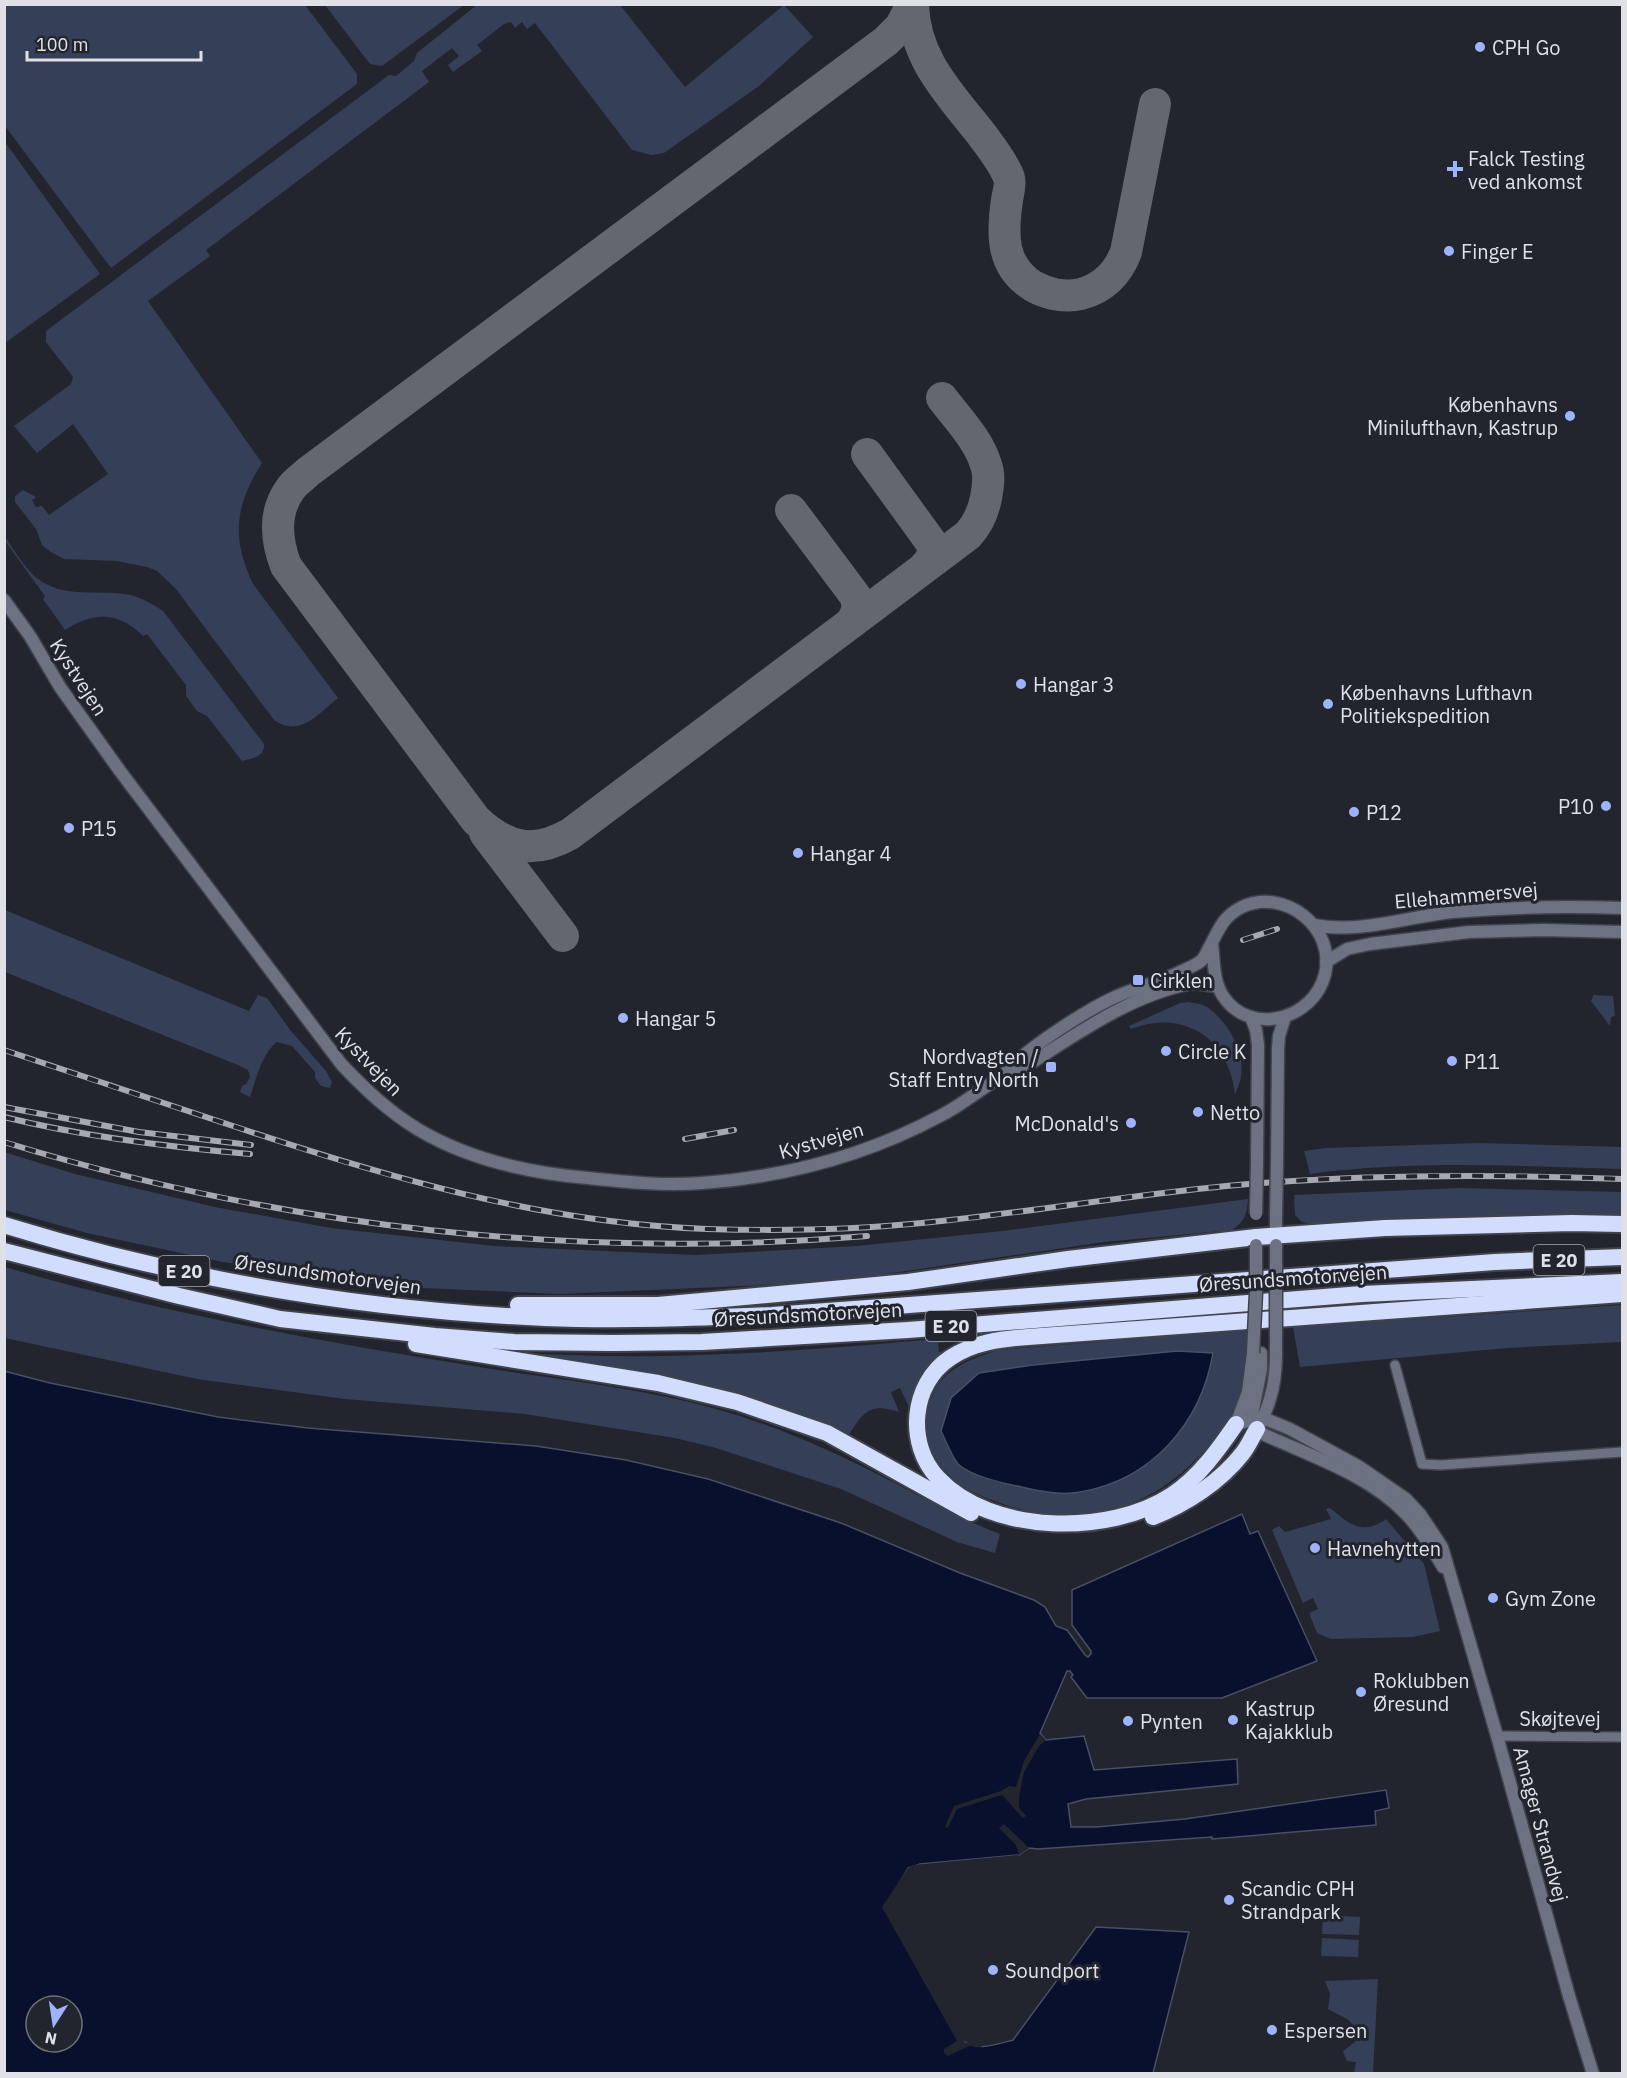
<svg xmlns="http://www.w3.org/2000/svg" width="1627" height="2078" viewBox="0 0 1627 2078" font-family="'IBM Plex Sans',sans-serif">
  <rect width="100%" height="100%" fill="#22252d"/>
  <g fill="#363f58" fill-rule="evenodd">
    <polygon points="5,4 305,5 357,74 357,84 111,268 5,126"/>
    <path d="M478,4L620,5L685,87L784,5L813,37L759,86L664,153L651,155L632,150L535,23L527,29L522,22L515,28L511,22L504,24L477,45L482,51L453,72L448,65L459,56L452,48L422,71L429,82L206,250L210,256L148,301L262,463C235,506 231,537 253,584L338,698C318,714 300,738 274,720L176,589L157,571L147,567L117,561L64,559L51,552L42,545L36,529L15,502V496L23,490L36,497L32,500L36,507L42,506L49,515L108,474L73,424L37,453L14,426L71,384L73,377L46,342V331L389,75L396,76L414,61L417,53Z"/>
    <polygon points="325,5 464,5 382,66 370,64"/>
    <polygon points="5,142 100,274 5,343 4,343"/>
    <path d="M5,537C13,549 22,563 32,574C57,599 94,590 125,594C139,596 151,603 163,611L264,744C265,757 253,758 242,761L207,716L197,711L186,696V685L147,634L143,636C118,611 93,612 65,630L43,599L45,596L5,541Z"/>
    <path d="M5,910L249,1011L258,995L267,998L291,1031L326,1071L332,1082L330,1088L321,1086L315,1078V1072L292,1046L277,1042C262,1053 256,1079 250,1097L240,1092L242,1086L246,1084L250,1077L248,1070L238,1065L5,972Z"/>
    <polygon points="1594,995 1613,996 1615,1016 1611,1017 1610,1026 1591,1001"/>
    <path d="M1189,1002C1194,1003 1202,1004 1207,1007C1228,1022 1245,1050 1241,1077C1240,1083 1237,1089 1235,1095C1230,1039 1184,1008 1131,1029L1129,1026L1180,1003Z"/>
    <path d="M1478,1143L1622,1147V1169C1519,1166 1413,1160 1310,1174L1304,1151L1326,1148Z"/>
    <path d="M4,1152L75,1174L215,1207L331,1228L494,1246L695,1255L857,1246L1002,1231L1248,1199C1247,1214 1245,1221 1232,1230L1104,1242L872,1276L787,1284L560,1294L399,1287L223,1262L87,1233L5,1210Z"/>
    <polygon points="1459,1188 1622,1192 1622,1214 1500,1216 1314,1224 1302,1222 1295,1215 1294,1195"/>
    <path d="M5,1267C158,1312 316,1341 473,1366C545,1378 618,1385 689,1402C750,1416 809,1440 865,1468C910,1490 953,1516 1000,1534L995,1553L957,1542L841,1489L716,1448L675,1438L525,1414L345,1399L197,1379L5,1338Z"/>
    <polygon points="1622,1305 1622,1342 1507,1348 1300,1367 1293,1327"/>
    <path d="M1248,1330C1247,1397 1238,1420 1189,1466C1136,1517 1063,1528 995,1501C983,1497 969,1491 958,1483C947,1474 933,1458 929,1444C923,1420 929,1388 949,1373C964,1361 980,1356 998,1350ZM1177,1351H1195L1198,1401L1181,1431L1149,1464L1046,1492L992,1481L959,1464L951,1398L979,1373L1033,1365Z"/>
    <path d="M986,1334L987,1337L938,1343L939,1352L951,1351L912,1413L900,1388L891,1392L899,1412C869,1402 863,1413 848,1436L520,1353C567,1355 615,1357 662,1356C770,1354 878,1345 986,1334Z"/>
    <path d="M1330,1508C1349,1524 1363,1536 1386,1519L1424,1564L1440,1631L1413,1637L1331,1639L1317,1633L1309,1613L1318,1609L1313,1598L1303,1603L1272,1530L1279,1526L1285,1532L1331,1519L1326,1509Z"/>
    <polygon points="1323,1915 1360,1917 1359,1935 1322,1934"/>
    <polygon points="1322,1938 1359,1940 1358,1957 1321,1956"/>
    <path d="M1378,1979L1373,2073H1354L1356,2062L1347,2061L1343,2052C1346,2047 1353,2045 1357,2039C1353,2016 1346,2020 1328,2009L1330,1994L1325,1981Z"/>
  </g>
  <g fill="#09102d" stroke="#494f65" stroke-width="1.5" fill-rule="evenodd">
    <path d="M1177,1351L1213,1353C1201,1423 1152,1480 1080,1492C1062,1496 1040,1491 1022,1487C1005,1484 970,1476 958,1464C951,1455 946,1441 941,1431L951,1398L979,1373L1033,1365Z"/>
    <path d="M4,1371L50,1383L218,1417L308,1428L536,1446L626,1460L708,1479L841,1523L960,1573L1034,1600L1045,1607L1056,1626L1067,1630L1085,1655L1088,1657L1091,1654V1651L1072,1625V1590L1242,1514L1250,1534L1258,1531L1317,1661L1222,1698H1087L1071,1677L1073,1675L1070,1671H1067L1040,1733L1046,1740L1084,1736L1094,1770L1237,1759L1238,1784L1086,1799L1068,1804L1071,1827H1096L1185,1819L1386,1790L1389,1808L1375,1811L1376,1825L1212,1839V1837L1038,1849L1029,1848L1019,1855L920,1864L908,1868L885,1907L960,2039C976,2052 994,2045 1013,2040L1096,1927L1189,1932L1153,2073H5ZM36,2006H72V2042H36Z"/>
  </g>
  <g fill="#22252d">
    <polygon points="1040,1734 1046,1740 1039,1746 1024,1772 1019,1797 1019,1808 1026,1816 1023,1818 1002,1795 957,1809 948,1828 945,1827 954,1806 1001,1791 1009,1786 1016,1787 1024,1761"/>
    <polygon points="1004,1824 1029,1848 1019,1855 1012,1859 915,1868 910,1870 888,1907 965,2043 981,2044 982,2047 969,2046 948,2056 944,2053 944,2049 957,2041 882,1907 908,1868 914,1865 1019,1855 1016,1845 999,1828"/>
  </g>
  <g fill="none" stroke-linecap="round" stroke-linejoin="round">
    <g stroke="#64676e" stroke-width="32">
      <path d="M912,4L901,26L886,41L308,472C303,477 295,482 291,488C273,512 276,540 286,566L476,820C506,848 533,855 570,834L968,535C978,524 983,513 986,498C988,487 990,475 986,465C979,440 957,418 942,398"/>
      <path d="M913,4C914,59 950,94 982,135C990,146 1005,165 1009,178C1011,184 1008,194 1007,200C1002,234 1001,266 1033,286C1047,294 1065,298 1081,294C1103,288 1118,273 1126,252L1155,104"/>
      <polyline points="867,454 933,545 932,559 926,565"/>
      <polyline points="791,510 856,597 858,609 852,622"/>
      <polyline points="485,833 563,936"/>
    </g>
    <g stroke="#40434b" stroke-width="12">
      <g id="minor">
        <polyline points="1395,1365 1422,1464 1441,1465 1622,1452"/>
        <polyline points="1497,1736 1622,1737"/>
      </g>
    </g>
    <g stroke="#40434b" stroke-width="15">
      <g id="tertiary">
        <path d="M4,600L30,636L60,687L120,771L342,1065C366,1090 389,1112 419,1130C470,1160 529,1173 588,1178C625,1182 664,1186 702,1183C785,1177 867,1155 940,1116C962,1105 980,1089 1001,1077C1011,1072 1022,1069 1031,1063C1078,1033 1132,995 1189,984C1198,982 1207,986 1217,986"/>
        <path d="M1314,925C1359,934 1407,917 1452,912C1508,907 1566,906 1622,908"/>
        <polyline points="1326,962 1347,949 1370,944 1469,932 1543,930 1622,932"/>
        <polyline points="1251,1017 1256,1030 1258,1045 1257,1163"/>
        <path d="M1007,1071C1027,1048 1085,1011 1115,997C1137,987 1161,982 1182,971C1188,968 1197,965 1202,960C1205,957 1207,952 1209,948C1219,930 1222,917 1242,907C1285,887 1336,928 1325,974C1314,1020 1250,1037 1223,996C1213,981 1214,960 1212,943"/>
        <polyline points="1277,1163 1278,1048 1279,1036 1285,1017"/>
        <polyline points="1276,1244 1276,1214"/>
        <path d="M1261,1353V1369L1251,1420L1257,1429L1265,1435C1313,1457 1369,1475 1406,1514C1421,1529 1432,1549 1443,1567"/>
        <polyline points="1236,1424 1263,1418 1290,1429 1358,1466 1406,1499 1420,1514 1442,1547 1497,1736 1569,1996 1593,2074"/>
        <polyline points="1236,1424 1248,1392 1253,1353"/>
        <path d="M1260,1424C1272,1400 1276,1379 1276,1353"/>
      </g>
    </g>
    <g stroke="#40434b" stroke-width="20">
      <g id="motorway">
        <path d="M4,1225C179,1279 362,1310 545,1318C621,1321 697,1318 772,1315L1495,1262L1622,1257"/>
        <polyline points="4,1251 179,1296 280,1319 435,1336 514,1342 613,1343 702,1342 908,1330 1362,1294 1622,1282"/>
        <polyline points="518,1305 658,1305 908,1282 1068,1259 1256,1237 1385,1228 1572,1223 1622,1224"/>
        <polyline points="416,1344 658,1383 737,1402 827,1433 971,1513"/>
        <path d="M1236,1424C1218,1450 1199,1477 1172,1495C1110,1536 991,1535 938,1478C906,1444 911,1384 950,1358C974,1342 1001,1339 1028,1337L1622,1294"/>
        <path d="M1153,1517C1186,1504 1220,1482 1242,1454C1248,1447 1252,1437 1257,1429"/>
      </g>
    </g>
    <use href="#minor" stroke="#6c7282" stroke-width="9"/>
    <use href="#tertiary" stroke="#6c7282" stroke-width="12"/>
    <use href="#motorway" stroke="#d2ddfe" stroke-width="16"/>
    <g stroke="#a7a9b0" stroke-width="6">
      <g id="rail">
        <polyline points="1243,940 1277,929"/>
        <path d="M4,1050C78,1075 151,1099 224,1123C382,1176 540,1223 707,1229C779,1231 851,1230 922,1223C1024,1213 1124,1196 1226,1186C1358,1174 1490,1174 1622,1179"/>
        <polyline points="4,1107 139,1132 251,1145"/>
        <path d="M4,1117C85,1137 168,1147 250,1154"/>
        <polyline points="685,1139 734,1130"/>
        <path d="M4,1142C283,1228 577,1260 867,1236"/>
      </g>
    </g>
    <use href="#rail" stroke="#22252d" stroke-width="4" stroke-dasharray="11" stroke-linecap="butt"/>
    <g stroke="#40434b" stroke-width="15" stroke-linecap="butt">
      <g id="tertiary-bridge">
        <polyline points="1256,1214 1257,1163"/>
        <polyline points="1276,1214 1277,1163"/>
        <polyline points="1253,1353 1256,1293 1256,1245"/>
        <polyline points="1276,1353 1276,1245"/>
      </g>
    </g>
    <use href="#tertiary-bridge" stroke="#6c7282" stroke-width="12"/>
  </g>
  <g fill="#9db4fd" stroke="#22252d" stroke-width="2">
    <circle cx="1480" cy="47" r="6"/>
    <path d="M1452 160h6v6h6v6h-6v6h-6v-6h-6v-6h6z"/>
    <circle cx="1449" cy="251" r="6"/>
    <circle cx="1570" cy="416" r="6"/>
    <circle cx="1021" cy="684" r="6"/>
    <circle cx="1328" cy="704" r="6"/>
    <circle cx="1606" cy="806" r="6"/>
    <circle cx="1354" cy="812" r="6"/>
    <circle cx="69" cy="828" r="6"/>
    <circle cx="798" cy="853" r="6"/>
    <rect x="1132" y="974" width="12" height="12" rx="3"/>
    <circle cx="623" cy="1018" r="6"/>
    <circle cx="1166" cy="1051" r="6"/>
    <circle cx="1452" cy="1061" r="6"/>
    <rect x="1045" y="1061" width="12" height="12" rx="3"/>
    <circle cx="1198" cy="1112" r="6"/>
    <circle cx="1131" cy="1123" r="6"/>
    <circle cx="1315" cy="1548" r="6"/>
    <circle cx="1493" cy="1598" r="6"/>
    <circle cx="1361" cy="1692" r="6"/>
    <circle cx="1233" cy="1720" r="6"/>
    <circle cx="1128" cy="1721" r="6"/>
    <circle cx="1229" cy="1900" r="6"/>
    <circle cx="993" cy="1970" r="6"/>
    <circle cx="1272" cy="2030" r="6"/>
  </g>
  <g text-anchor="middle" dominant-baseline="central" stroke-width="6" stroke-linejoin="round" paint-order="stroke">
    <g fill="#22252d" stroke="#a6a9af" stroke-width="1.5">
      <rect x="1533.5" y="1245" width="51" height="30" rx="4.5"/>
      <rect x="158.5" y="1256" width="51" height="30" rx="4.5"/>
      <rect x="925.5" y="1311" width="51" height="30" rx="4.5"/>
    </g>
    <g font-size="18" font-weight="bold" fill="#dfe1e7">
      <text x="1559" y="1260">E 20</text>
      <text x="184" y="1271">E 20</text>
      <text x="951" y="1326">E 20</text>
    </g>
    <g font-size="20" fill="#dfe1e7" stroke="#22252d" text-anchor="start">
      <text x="1492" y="47">CPH Go</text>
      <text x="1468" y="158">Falck Testing<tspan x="1468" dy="23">ved ankomst</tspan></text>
      <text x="1461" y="251">Finger E</text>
      <text x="1558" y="404" text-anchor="end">Københavns<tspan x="1558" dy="23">Minilufthavn, Kastrup</tspan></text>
      <text x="1033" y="684">Hangar 3</text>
      <text x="1340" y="692">Københavns Lufthavn<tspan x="1340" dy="23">Politiekspedition</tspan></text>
      <text x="1594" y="806" text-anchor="end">P10</text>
      <text x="1366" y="812">P12</text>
      <text x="81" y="828">P15</text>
      <text x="810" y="853">Hangar 4</text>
      <text x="1150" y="980">Cirklen</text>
      <text x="635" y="1018">Hangar 5</text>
      <text x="1178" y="1051">Circle K</text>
      <text x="1039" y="1056" text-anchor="end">Nordvagten /<tspan x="1039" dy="23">Staff Entry North</tspan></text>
      <text x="1464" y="1061">P11</text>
      <text x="1210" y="1112">Netto</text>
      <text x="1119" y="1123" text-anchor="end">McDonald's</text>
      <text x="1327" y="1548">Havnehytten</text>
      <text x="1505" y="1598">Gym Zone</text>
      <text x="1373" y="1680">Roklubben<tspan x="1373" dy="23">Øresund</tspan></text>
      <text x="1245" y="1708">Kastrup<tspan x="1245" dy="23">Kajakklub</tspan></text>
      <text x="1140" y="1721">Pynten</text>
      <text x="1241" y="1888">Scandic CPH<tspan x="1241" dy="23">Strandpark</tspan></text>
      <text x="1005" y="1970">Soundport</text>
      <text x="1284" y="2030">Espersen</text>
    </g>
    <g font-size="20" fill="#dfe1e7" stroke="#22252d">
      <text transform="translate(79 677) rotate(57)">Kystvejen</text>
      <text transform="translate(1466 895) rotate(-5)">Ellehammersvej</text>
      <text transform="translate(369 1061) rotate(46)">Kystvejen</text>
      <text transform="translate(821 1140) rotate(-16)">Kystvejen</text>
      <text transform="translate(328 1274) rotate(8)">Øresundsmotorvejen</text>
      <text transform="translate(1293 1278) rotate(-4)">Øresundsmotorvejen</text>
      <text transform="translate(808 1314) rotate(-3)">Øresundsmotorvejen</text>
      <text x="1560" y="1718">Skøjtevej</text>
      <text transform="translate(1541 1824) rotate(75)">Amager Strandvej</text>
    </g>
  </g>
  <rect width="1627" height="2078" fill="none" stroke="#dfe1e7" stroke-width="12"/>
  <g transform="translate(54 2024) rotate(192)"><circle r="28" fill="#22252d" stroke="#6e7077" stroke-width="1.5"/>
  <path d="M0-4.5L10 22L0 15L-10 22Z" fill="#9db4fd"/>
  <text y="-9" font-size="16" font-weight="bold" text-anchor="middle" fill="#dfe1e7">N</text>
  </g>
  <path d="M27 51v9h174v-9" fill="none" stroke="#dfe1e7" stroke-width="3"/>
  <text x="36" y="51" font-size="18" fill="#dfe1e7" stroke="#22252d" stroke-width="4.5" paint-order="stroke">100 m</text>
</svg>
